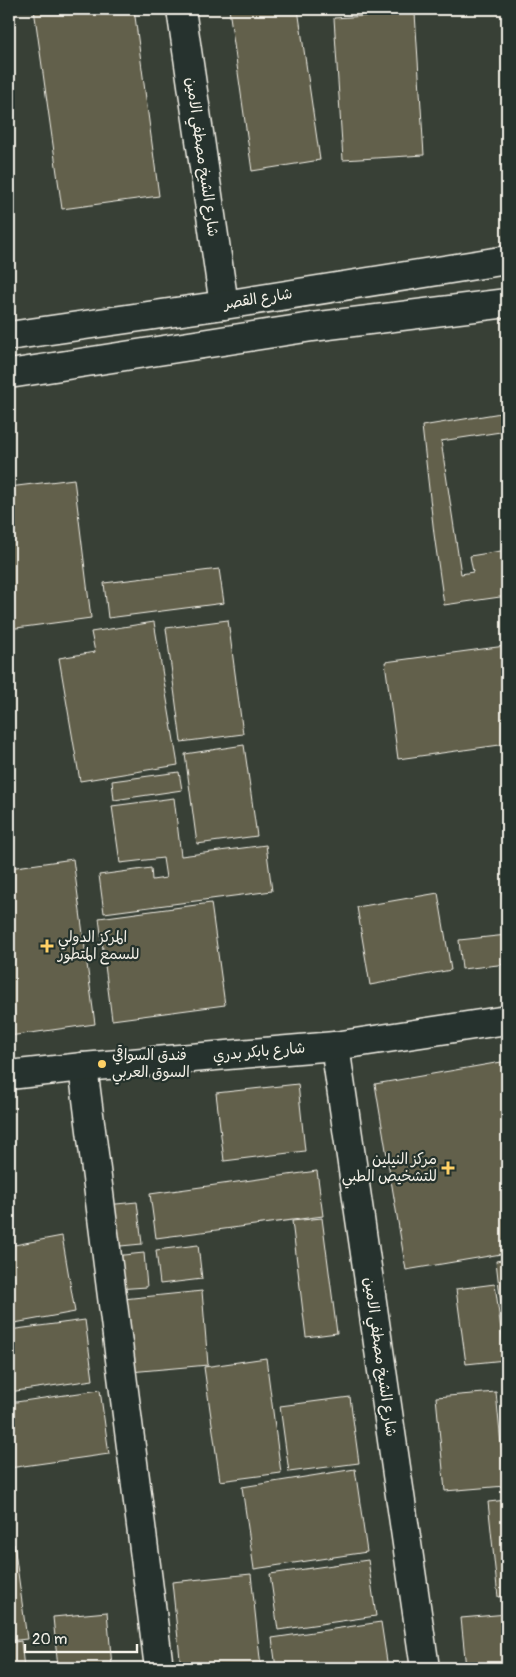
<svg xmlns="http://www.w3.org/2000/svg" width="516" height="1677" viewBox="0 0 516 1677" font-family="Pangolin,'Playpen Sans Arabic',sans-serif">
  <rect width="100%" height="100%" fill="#384036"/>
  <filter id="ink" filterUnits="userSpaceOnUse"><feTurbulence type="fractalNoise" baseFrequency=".02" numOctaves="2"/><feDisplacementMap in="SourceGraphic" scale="10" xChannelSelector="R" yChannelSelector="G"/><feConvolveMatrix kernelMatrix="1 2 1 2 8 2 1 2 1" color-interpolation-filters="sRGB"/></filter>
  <g filter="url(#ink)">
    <g fill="#62604c" stroke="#f4f1e8">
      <polygon points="34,9 134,9 159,196 62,209"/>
      <polygon points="229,9 298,9 320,160 252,171"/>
      <polygon points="415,13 424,155 343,160 334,18"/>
      <polygon points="507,412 507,431 441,441 461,574 473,572 470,556 507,550 507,596 444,605 434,534 422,426"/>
      <polygon points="74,479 91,618 9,629 9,487"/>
      <polygon points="219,569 224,603 108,618 104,583"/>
      <polygon points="228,620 243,734 181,742 166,628"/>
      <polygon points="154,622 178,765 80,781 59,658 95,652 91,632"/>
      <polygon points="505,646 507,661 507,744 398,759 385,662"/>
      <polygon points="244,745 257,836 197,844 185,754"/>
      <polygon points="179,772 182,790 114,800 112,781"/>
      <polygon points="174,798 181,856 266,845 272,891 104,913 99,875 151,868 152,880 166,878 163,858 120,863 112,806"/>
      <polygon points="73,859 95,1024 9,1036 9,868"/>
      <polygon points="438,893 451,970 370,985 357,907"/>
      <polygon points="211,903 225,1005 112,1020 99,918"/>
      <polygon points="507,935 507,964 462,969 459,940"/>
      <polygon points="507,1061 507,1253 406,1270 375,1084"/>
      <polygon points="298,1084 305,1151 224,1161 216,1093"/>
      <polygon points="317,1171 323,1216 156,1238 150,1194"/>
      <polygon points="137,1202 142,1244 110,1247 106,1205"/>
      <polygon points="322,1218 337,1333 306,1337 292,1221"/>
      <polygon points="62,1236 75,1312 9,1324 9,1246"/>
      <polygon points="198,1245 202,1279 160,1284 156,1250"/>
      <polygon points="144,1253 147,1287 117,1289 113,1256"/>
      <polygon points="507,1259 507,1358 496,1261"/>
      <polygon points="495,1284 505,1360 466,1364 456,1289"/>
      <polygon points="202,1291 208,1365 130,1372 123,1299"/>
      <polygon points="85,1320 93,1380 9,1392 9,1330"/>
      <polygon points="266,1358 281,1473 220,1481 204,1367"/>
      <polygon points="507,1362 507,1416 502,1363"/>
      <polygon points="100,1390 109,1454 9,1468 9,1403"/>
      <polygon points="496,1392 505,1486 445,1491 436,1397"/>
      <polygon points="350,1397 359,1463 289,1472 280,1406"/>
      <polygon points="355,1469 367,1552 254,1569 242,1487"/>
      <polygon points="507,1500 507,1596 498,1597 488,1502"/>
      <polygon points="14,1544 27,1639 9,1641 9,1545"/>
      <polygon points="368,1560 376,1616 278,1630 270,1574"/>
      <polygon points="251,1574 261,1668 181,1668 172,1582"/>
      <polygon points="107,1612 112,1666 58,1668 53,1617"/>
      <polygon points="507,1614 507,1668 466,1668 461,1618"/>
      <polygon points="381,1622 388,1668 276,1668 272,1638"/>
      <polygon points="21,1641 24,1668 9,1668 9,1643"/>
    </g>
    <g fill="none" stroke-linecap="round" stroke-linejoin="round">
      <g stroke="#f4f1e8" stroke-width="31">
        <g id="minor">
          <polyline points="181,9 224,305"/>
          <polyline points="335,1046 425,1668"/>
          <polyline points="83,1067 159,1668"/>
          <polyline points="9,1075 83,1067 335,1046 507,1020"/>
        </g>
      </g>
      <g stroke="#f4f1e8" stroke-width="31">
        <g id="secondary">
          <polyline points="9,336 224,305 507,260"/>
          <polyline points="9,374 312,327 507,303"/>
        </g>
      </g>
      <use href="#minor" stroke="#26332d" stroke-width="28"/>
      <use href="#secondary" stroke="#26332d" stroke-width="28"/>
    </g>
  </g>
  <g fill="#ffd166" stroke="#26332d" stroke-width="2">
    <path d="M44.5 938.5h5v5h5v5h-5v5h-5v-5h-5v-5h5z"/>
    <circle cx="102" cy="1064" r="5"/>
    <path d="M445.5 1160.5h5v5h5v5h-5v5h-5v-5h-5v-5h5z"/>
  </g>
  <g text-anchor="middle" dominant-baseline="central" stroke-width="4.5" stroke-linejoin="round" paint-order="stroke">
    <g font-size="15" fill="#f4f1e8" stroke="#26332d">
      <text transform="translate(202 157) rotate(82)">شارع الشيخ مصطفي الامين</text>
      <text transform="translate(258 299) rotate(-9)">شارع القصر</text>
      <text transform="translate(259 1052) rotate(-5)">شارع بابكر بدري</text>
      <text transform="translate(380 1357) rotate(82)">شارع الشيخ مصطفي الامين</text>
    </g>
    <g font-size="15" fill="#f4f1e8" stroke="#26332d" text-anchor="start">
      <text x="58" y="937">المركز الدولي<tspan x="58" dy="17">للسمع المتطور</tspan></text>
      <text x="112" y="1055">فندق السواقي<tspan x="112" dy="17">السوق العربي</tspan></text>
      <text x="437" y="1159" text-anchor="end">مركز النيلين<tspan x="437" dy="17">للتشخيص الطبي</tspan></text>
    </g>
  </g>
  <rect width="516" height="1677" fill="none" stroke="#26332d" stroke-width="30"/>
  <rect x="15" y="15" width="486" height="1647" fill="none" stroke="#f4f1e8" stroke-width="2" filter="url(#ink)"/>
  <path d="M25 1644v8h112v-8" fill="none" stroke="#f4f1e8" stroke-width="2.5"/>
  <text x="32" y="1644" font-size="15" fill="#f4f1e8" stroke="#26332d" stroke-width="4" paint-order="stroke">20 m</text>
</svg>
